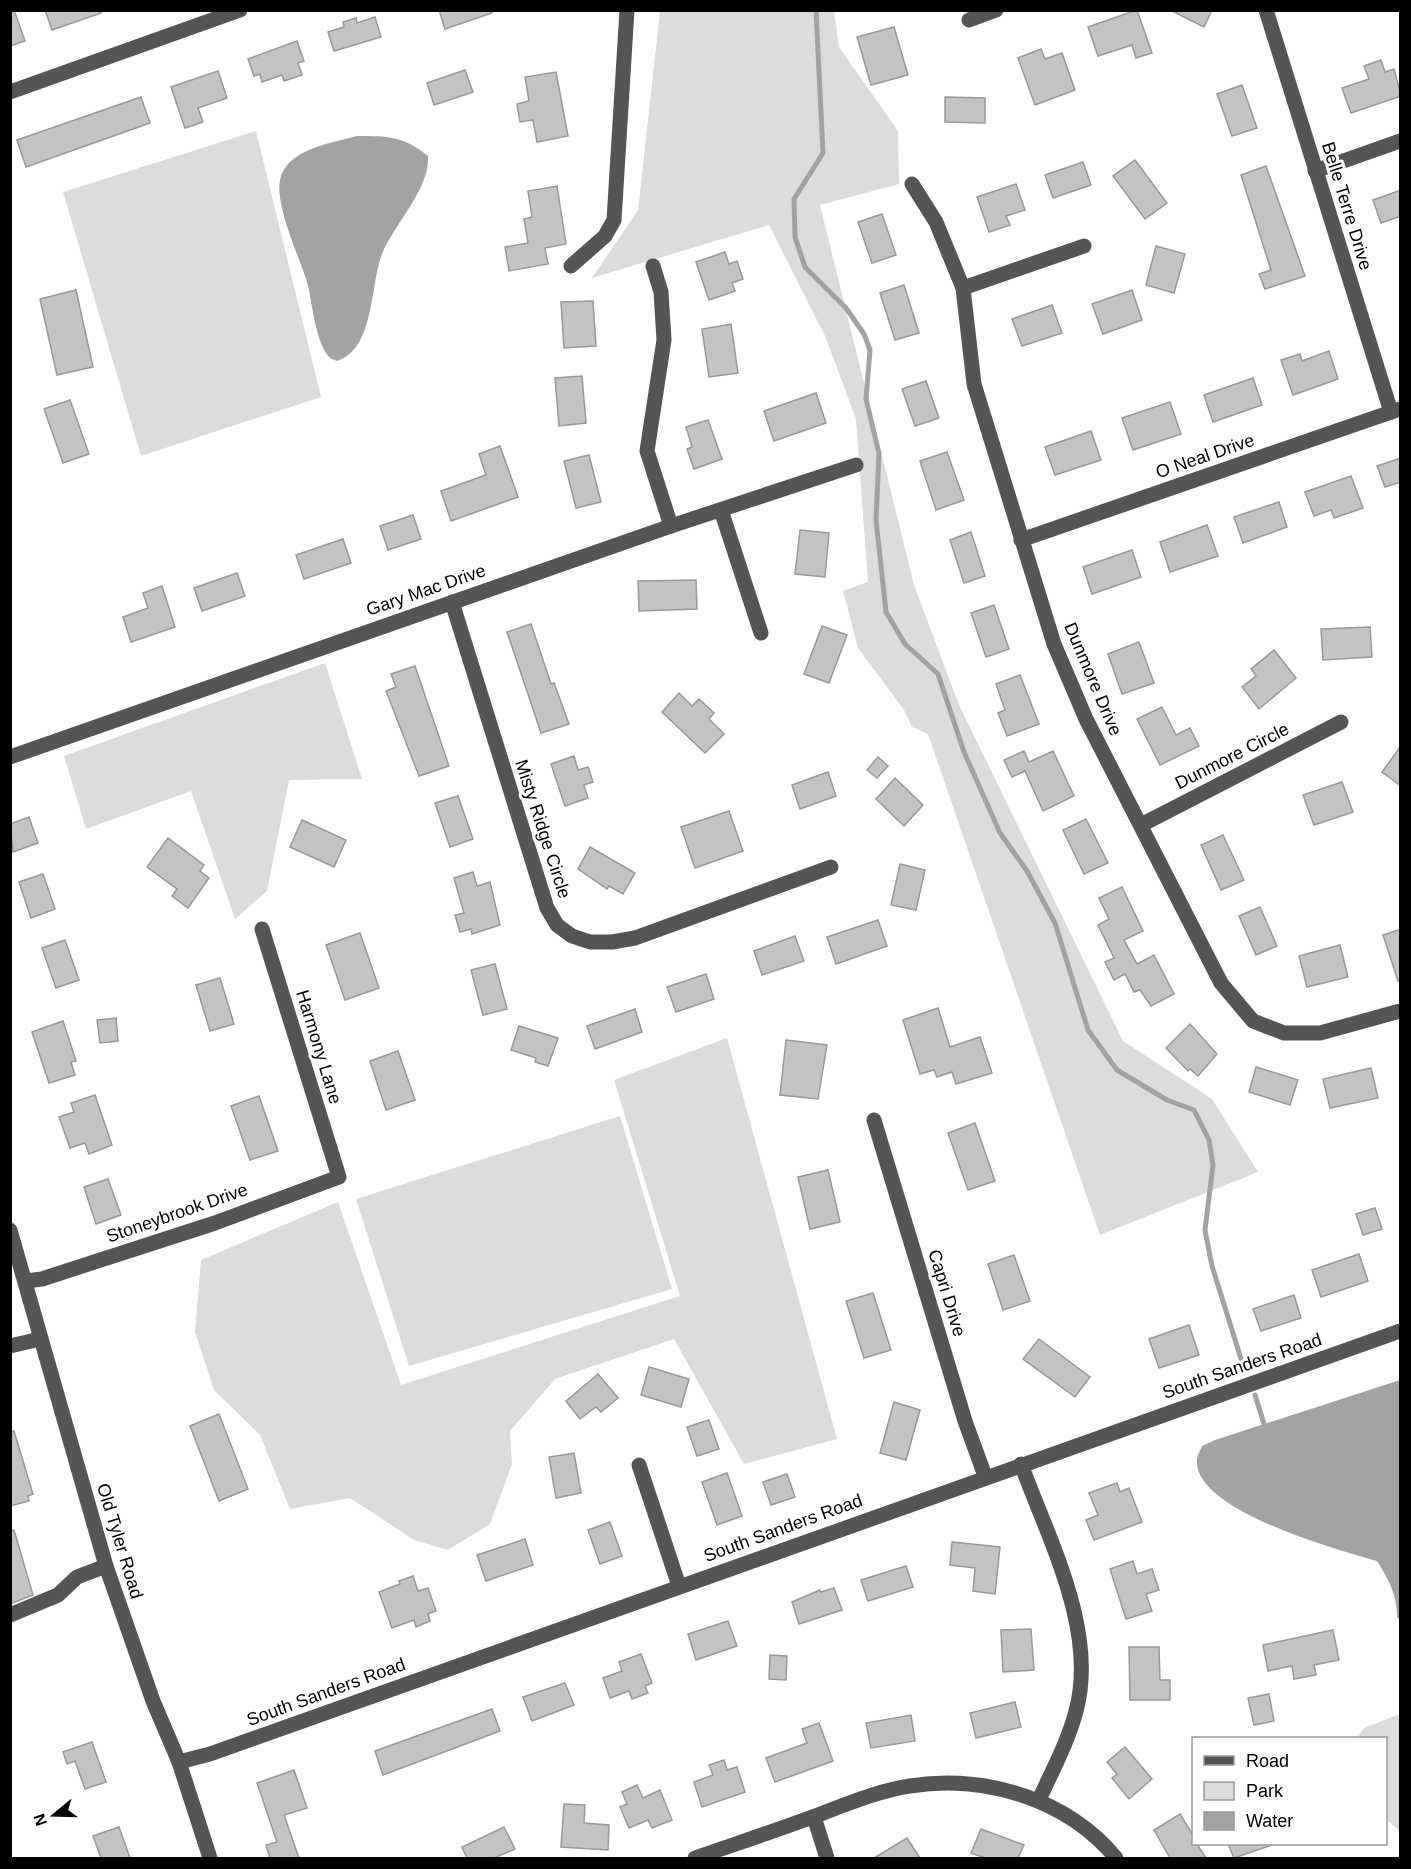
<svg xmlns="http://www.w3.org/2000/svg" width="1411" height="1869" viewBox="0 0 1411 1869" font-family="Helvetica,sans-serif">
  <rect width="100%" height="100%" fill="#fff"/>
  <g fill="#dcdcdc">
    <polygon points="660,11 834,11 839,47 898,131 899,184 820,205 914,585 959,705 1123,1041 1212,1099 1258,1172 1100,1235 928,734 912,727 904,710 858,648 843,591 868,582 856,419 825,336 769,225 592,278 638,210"/>
    <polygon points="256,131 321,397 141,456 63,192"/>
    <polygon points="325,663 362,779 289,780 267,891 235,919 191,791 86,829 64,756"/>
    <polygon points="727,1038 837,1439 744,1464 674,1339 555,1379 510,1431 512,1464 490,1524 448,1550 414,1540 350,1498 290,1509 260,1435 214,1390 195,1332 201,1260 338,1202 401,1385 680,1296 614,1080"/>
    <polygon points="620,1116 672,1289 409,1366 356,1199"/>
    <polygon points="1400,1714 1400,1831 1386,1819 1386,1738 1357,1738 1364,1728"/>
  </g>
  <g fill="#a3a3a3">
    <path d="M357,136C387,136 404,136 428,156C430,189 394,224 382,254C370,284 375,349 337,361C332,359 329,358 326,353C314,333 313,305 307,282C299,256 275,206 280,180C286,149 332,143 357,136Z"/>
    <path d="M1400,1380V1620L1397,1617C1397,1595 1389,1580 1377,1561C1341,1551 1191,1510 1197,1459C1198,1455 1200,1450 1202,1446L1215,1440Z"/>
  </g>
  <g fill="none" stroke-linecap="round" stroke-linejoin="round">
    <g stroke="#a3a3a3" stroke-width="5">
      <polyline points="816,10 823,153 794,199 795,237 805,267 846,308 864,334 870,350 866,399 879,453 876,520 886,612 905,644 938,674 964,752 1000,833 1027,871 1055,923 1088,1030 1117,1070 1167,1100 1194,1110 1209,1140 1213,1165 1205,1230 1212,1266 1242,1362"/>
      <polyline points="1255,1395 1264,1424"/>
    </g>
  </g>
  <g fill="#c4c4c4" stroke="#999" stroke-width="1.5">
    <polygon points="10,10 14,10 25,41 10,46"/>
    <polygon points="45,10 101,10 101,13 52,30"/>
    <polygon points="439,10 492,10 492,13 445,29"/>
    <polygon points="1137,10 1152,53 1136,58 1132,45 1098,56 1088,27"/>
    <polygon points="1170,10 1212,10 1204,27"/>
    <polygon points="375,17 381,37 334,51 328,32 344,27 343,22 356,18 357,23"/>
    <polygon points="894,27 908,75 871,85 857,37"/>
    <polygon points="297,41 304,61 298,63 302,75 284,81 282,75 262,82 260,74 254,76 248,59"/>
    <polygon points="1041,49 1045,59 1062,53 1075,90 1035,105 1018,58"/>
    <polygon points="1381,60 1385,72 1394,69 1401,96 1351,113 1342,88 1369,79 1364,66"/>
    <polygon points="465,70 473,92 434,105 427,83"/>
    <polygon points="218,71 227,98 198,108 203,122 185,128 171,87"/>
    <polygon points="556,72 568,136 537,142 533,120 520,122 517,104 529,101 525,77"/>
    <polygon points="1242,85 1257,128 1232,136 1217,94"/>
    <polygon points="141,97 150,123 26,167 17,140"/>
    <polygon points="945,97 985,98 985,123 945,122"/>
    <polygon points="1135,160 1167,203 1145,219 1113,176"/>
    <polygon points="1083,162 1091,185 1053,198 1045,175"/>
    <polygon points="1266,166 1305,276 1265,289 1259,274 1271,270 1241,175"/>
    <polygon points="1016,184 1025,210 1006,216 1010,225 989,232 977,197"/>
    <polygon points="557,186 566,244 545,248 548,264 509,271 505,247 528,243 524,219 532,217 528,191"/>
    <polygon points="1401,190 1401,216 1381,223 1373,200"/>
    <polygon points="882,214 896,255 872,263 858,222"/>
    <polygon points="1156,246 1185,254 1174,293 1146,285"/>
    <polygon points="725,252 729,264 737,261 743,279 732,283 735,291 709,300 696,262"/>
    <polygon points="904,285 919,333 895,340 880,293"/>
    <polygon points="76,290 93,367 57,375 40,299"/>
    <polygon points="1132,290 1142,320 1103,334 1092,304"/>
    <polygon points="593,301 596,346 564,348 561,302"/>
    <polygon points="1052,305 1062,333 1022,346 1012,319"/>
    <polygon points="731,324 738,373 709,377 702,329"/>
    <polygon points="1329,351 1338,379 1293,395 1281,360 1300,354 1302,361"/>
    <polygon points="582,376 586,423 559,426 555,378"/>
    <polygon points="1253,378 1262,405 1213,422 1204,395"/>
    <polygon points="926,381 939,418 915,426 902,389"/>
    <polygon points="816,393 826,423 774,441 764,411"/>
    <polygon points="70,400 89,454 63,463 44,409"/>
    <polygon points="1170,402 1181,434 1133,450 1122,418"/>
    <polygon points="708,420 722,459 694,469 687,449 692,447 686,427"/>
    <polygon points="1091,431 1101,460 1055,475 1045,447"/>
    <polygon points="500,446 518,497 451,521 441,491 486,475 479,454"/>
    <polygon points="947,452 964,500 936,510 920,461"/>
    <polygon points="589,455 601,502 576,508 564,461"/>
    <polygon points="1401,458 1401,482 1385,487 1377,466"/>
    <polygon points="1351,476 1363,508 1334,518 1331,510 1314,516 1305,492"/>
    <polygon points="1279,502 1287,527 1243,543 1234,517"/>
    <polygon points="413,515 421,539 388,550 380,526"/>
    <polygon points="1207,525 1218,556 1170,572 1160,542"/>
    <polygon points="800,530 829,533 825,577 795,574"/>
    <polygon points="971,532 985,576 964,583 950,540"/>
    <polygon points="343,539 351,563 304,579 296,555"/>
    <polygon points="1132,550 1141,577 1092,594 1083,567"/>
    <polygon points="237,573 245,596 202,611 194,588"/>
    <polygon points="696,580 697,609 639,611 638,581"/>
    <polygon points="162,586 175,627 131,642 123,617 148,608 143,593"/>
    <polygon points="994,605 1009,649 986,657 971,613"/>
    <polygon points="531,624 551,684 554,683 569,724 541,733 507,632"/>
    <polygon points="822,626 847,635 829,683 804,674"/>
    <polygon points="1370,627 1372,657 1323,660 1321,629"/>
    <polygon points="1139,642 1154,683 1122,694 1108,654"/>
    <polygon points="1274,650 1296,678 1259,709 1242,687 1256,676 1251,669"/>
    <polygon points="415,666 449,766 419,776 386,691 396,687 391,674"/>
    <polygon points="1020,675 1039,724 1007,736 998,713 1005,710 996,684"/>
    <polygon points="679,693 692,706 699,699 714,713 709,719 724,734 705,753 662,712"/>
    <polygon points="1162,707 1176,735 1190,728 1199,746 1160,765 1137,719"/>
    <polygon points="1401,746 1401,786 1382,772"/>
    <polygon points="1024,751 1029,762 1053,751 1074,796 1043,811 1025,771 1012,777 1004,760"/>
    <polygon points="574,756 578,770 588,767 593,782 584,785 588,798 565,806 551,764"/>
    <polygon points="878,757 888,766 877,778 867,770"/>
    <polygon points="828,772 836,796 800,809 792,785"/>
    <polygon points="895,778 923,805 904,826 876,799"/>
    <polygon points="1342,782 1353,812 1314,825 1303,795"/>
    <polygon points="458,796 473,839 450,847 435,803"/>
    <polygon points="729,811 743,851 695,868 681,827"/>
    <polygon points="29,817 38,843 13,852 10,824"/>
    <polygon points="1086,819 1108,863 1084,874 1063,830"/>
    <polygon points="302,820 346,840 334,867 290,847"/>
    <polygon points="1223,835 1244,880 1221,890 1201,845"/>
    <polygon points="168,838 204,865 200,871 209,878 188,908 172,896 177,889 147,867"/>
    <polygon points="590,847 635,873 623,894 609,886 607,889 578,869"/>
    <polygon points="900,864 925,870 916,910 891,905"/>
    <polygon points="473,872 477,886 490,882 500,925 472,934 471,929 460,932 455,915 464,913 454,878"/>
    <polygon points="43,874 55,909 31,918 19,882"/>
    <polygon points="1122,887 1143,931 1124,940 1137,964 1154,955 1174,994 1151,1006 1140,990 1134,992 1125,974 1114,980 1105,962 1114,958 1098,925 1109,919 1099,898"/>
    <polygon points="1260,907 1277,946 1256,955 1239,916"/>
    <polygon points="878,920 887,946 836,964 827,937"/>
    <polygon points="1401,929 1401,980 1398,981 1383,935"/>
    <polygon points="360,933 379,988 345,1000 326,945"/>
    <polygon points="795,936 804,961 762,975 754,951"/>
    <polygon points="65,940 79,980 56,988 42,948"/>
    <polygon points="1340,945 1348,977 1307,987 1299,956"/>
    <polygon points="495,964 507,1009 483,1015 471,970"/>
    <polygon points="706,974 714,999 676,1012 667,987"/>
    <polygon points="220,978 234,1024 210,1031 196,985"/>
    <polygon points="938,1008 950,1047 980,1037 992,1073 956,1084 952,1072 937,1077 934,1070 920,1074 903,1020"/>
    <polygon points="635,1009 642,1032 595,1049 587,1026"/>
    <polygon points="116,1018 118,1041 100,1043 97,1020"/>
    <polygon points="63,1021 76,1061 71,1062 75,1075 49,1083 32,1032"/>
    <polygon points="1190,1024 1217,1054 1198,1076 1190,1069 1188,1071 1166,1048"/>
    <polygon points="519,1026 558,1038 548,1066 535,1062 536,1058 511,1050"/>
    <polygon points="786,1040 827,1045 818,1099 780,1095"/>
    <polygon points="398,1051 415,1100 386,1110 370,1061"/>
    <polygon points="1256,1067 1298,1080 1290,1105 1249,1092"/>
    <polygon points="1371,1068 1378,1098 1330,1108 1323,1079"/>
    <polygon points="95,1095 112,1145 89,1154 85,1143 70,1148 59,1117 74,1112 71,1103"/>
    <polygon points="259,1096 278,1151 250,1160 231,1106"/>
    <polygon points="975,1123 995,1181 968,1190 948,1133"/>
    <polygon points="828,1170 840,1222 810,1229 798,1177"/>
    <polygon points="108,1179 121,1215 96,1224 84,1187"/>
    <polygon points="1375,1208 1382,1229 1363,1235 1356,1214"/>
    <polygon points="1359,1254 1368,1281 1321,1297 1312,1270"/>
    <polygon points="1014,1255 1030,1301 1003,1310 988,1264"/>
    <polygon points="873,1293 891,1350 864,1358 846,1301"/>
    <polygon points="1294,1295 1301,1318 1261,1331 1253,1309"/>
    <polygon points="1189,1325 1199,1355 1159,1368 1149,1339"/>
    <polygon points="1039,1339 1090,1377 1075,1397 1023,1359"/>
    <polygon points="649,1367 689,1379 681,1407 641,1395"/>
    <polygon points="598,1374 618,1398 601,1412 596,1407 580,1419 566,1401"/>
    <polygon points="894,1402 920,1410 906,1460 880,1453"/>
    <polygon points="219,1414 248,1489 219,1501 190,1426"/>
    <polygon points="709,1420 719,1449 697,1456 687,1427"/>
    <polygon points="14,1431 33,1494 28,1496 29,1501 10,1506 10,1432"/>
    <polygon points="574,1453 581,1493 556,1498 549,1457"/>
    <polygon points="727,1473 742,1516 717,1525 702,1482"/>
    <polygon points="787,1474 795,1497 771,1505 763,1482"/>
    <polygon points="1117,1483 1120,1492 1129,1488 1142,1522 1094,1540 1086,1520 1098,1515 1089,1493"/>
    <polygon points="610,1522 622,1556 600,1564 588,1530"/>
    <polygon points="14,1530 33,1595 10,1604 10,1531"/>
    <polygon points="525,1539 533,1565 486,1581 477,1555"/>
    <polygon points="952,1542 1000,1547 995,1594 973,1591 975,1568 950,1565"/>
    <polygon points="1133,1561 1137,1574 1152,1569 1159,1590 1146,1594 1152,1611 1126,1619 1110,1569"/>
    <polygon points="906,1566 913,1587 868,1601 861,1580"/>
    <polygon points="413,1576 418,1591 428,1588 436,1611 428,1614 430,1621 416,1627 414,1620 392,1628 379,1592 400,1584 399,1581"/>
    <polygon points="834,1588 842,1610 799,1624 792,1602 820,1590 821,1592"/>
    <polygon points="728,1621 737,1646 696,1660 688,1634"/>
    <polygon points="1031,1629 1034,1670 1003,1672 1001,1630"/>
    <polygon points="1333,1630 1339,1660 1314,1665 1316,1675 1294,1679 1292,1666 1268,1671 1263,1645"/>
    <polygon points="1129,1647 1159,1647 1160,1680 1170,1680 1170,1700 1130,1700"/>
    <polygon points="641,1654 652,1683 645,1686 648,1693 632,1699 629,1691 610,1698 603,1678 622,1671 619,1662"/>
    <polygon points="770,1655 787,1656 786,1680 769,1679"/>
    <polygon points="565,1683 574,1705 532,1721 523,1697"/>
    <polygon points="1269,1694 1274,1721 1254,1725 1248,1698"/>
    <polygon points="1015,1702 1021,1727 976,1738 970,1713"/>
    <polygon points="492,1709 500,1731 383,1775 375,1751"/>
    <polygon points="911,1715 915,1741 871,1748 866,1723"/>
    <polygon points="819,1723 833,1761 775,1782 766,1758 807,1743 802,1729"/>
    <polygon points="92,1742 106,1782 85,1789 75,1761 67,1764 63,1752"/>
    <polygon points="1125,1747 1152,1779 1129,1799 1112,1778 1117,1774 1107,1762"/>
    <polygon points="724,1760 727,1770 737,1767 745,1792 702,1807 694,1782 713,1775 709,1765"/>
    <polygon points="294,1770 307,1808 284,1815 299,1858 270,1858 266,1845 277,1842 257,1783"/>
    <polygon points="637,1785 643,1798 660,1790 672,1820 652,1828 648,1820 629,1828 620,1807 627,1804 622,1792"/>
    <polygon points="564,1804 585,1805 584,1823 609,1825 608,1850 561,1847"/>
    <polygon points="1180,1814 1194,1837 1194,1844 1197,1844 1206,1858 1170,1858 1154,1830"/>
    <polygon points="119,1827 130,1858 101,1858 93,1836"/>
    <polygon points="504,1827 515,1849 494,1858 467,1858 462,1847"/>
    <polygon points="981,1829 1024,1845 1018,1858 985,1858 971,1853"/>
    <polygon points="907,1838 920,1858 874,1858"/>
    <polygon points="1228,1844 1272,1844 1272,1845 1234,1858"/>
  </g>
  <g fill="none" stroke-linecap="round" stroke-linejoin="round">
    <g stroke="#555" stroke-width="15">
      <polyline points="1266,10 1391,412"/>
      <polyline points="969,20 996,10"/>
      <polyline points="10,92 240,10"/>
      <polyline points="1315,171 1400,141"/>
      <polyline points="912,184 936,222 963,288 974,384 1054,644 1086,719 1221,983 1253,1021 1284,1033 1320,1033 1400,1011"/>
      <polyline points="571,266 605,236 614,220 627,10"/>
      <polyline points="653,266 661,292 664,340 647,451 671,526"/>
      <polyline points="963,288 1084,246"/>
      <polyline points="721,510 761,633"/>
      <polyline points="1021,540 1400,409"/>
      <polyline points="452,602 547,908 557,925 572,936 590,942 612,942 635,938 831,867"/>
      <polyline points="10,757 671,526 856,465"/>
      <polyline points="1141,825 1341,722"/>
      <polyline points="874,1120 965,1421 985,1476"/>
      <polyline points="10,1230 106,1566 153,1701 179,1762 210,1858"/>
      <polyline points="26,1281 42,1279 215,1223 339,1177 262,929"/>
      <polyline points="10,1346 40,1339"/>
      <path d="M1021,1464C1048,1538 1098,1631 1076,1711C1068,1742 1052,1771 1039,1800"/>
      <polyline points="639,1465 679,1586"/>
      <polyline points="10,1615 58,1595 77,1577 106,1566"/>
      <polyline points="179,1762 210,1754 1400,1331"/>
      <polyline points="814,1817 827,1858"/>
      <path d="M695,1858C735,1844 775,1831 815,1816C847,1804 877,1791 910,1786C985,1774 1067,1799 1116,1858"/>
    </g>
  </g>
  <g text-anchor="middle" dominant-baseline="central" stroke-width="6" stroke-linejoin="round" paint-order="stroke">
    <g font-size="18" fill="#000" stroke="#fff">
      <text transform="translate(1347 206) rotate(73)">Belle Terre Drive</text>
      <text transform="translate(1205 456) rotate(-19)">O Neal Drive</text>
      <text transform="translate(426 590) rotate(-19)">Gary Mac Drive</text>
      <text transform="translate(1093 679) rotate(67)">Dunmore Drive</text>
      <text transform="translate(1232 756) rotate(-27)">Dunmore Circle</text>
      <text transform="translate(543 829) rotate(72)">Misty Ridge Circle</text>
      <text transform="translate(319 1047) rotate(73)">Harmony Lane</text>
      <text transform="translate(177 1213) rotate(-19)">Stoneybrook Drive</text>
      <text transform="translate(947 1293) rotate(73)">Capri Drive</text>
      <text transform="translate(1242 1366) rotate(-19)">South Sanders Road</text>
      <text transform="translate(783 1528) rotate(-20)">South Sanders Road</text>
      <text transform="translate(120 1541) rotate(73)">Old Tyler Road</text>
      <text transform="translate(326 1692) rotate(-20)">South Sanders Road</text>
    </g>
  </g>
  <rect width="1411" height="1869" fill="none" stroke="#000000" stroke-width="24"/>
  <rect x="1192" y="1737" width="195" height="108" fill="#ffffff" stroke="#999999" stroke-width="1.5"/>
  <rect x="1204" y="1756" width="30" height="9" fill="#555555" stroke="#999999" stroke-width="1.5"/>
  <text x="1246" y="1767" font-size="18" fill="#000000">Road</text>
  <rect x="1204" y="1782" width="30" height="18" fill="#dcdcdc" stroke="#999999" stroke-width="1.5"/>
  <text x="1246" y="1797" font-size="18" fill="#000000">Park</text>
  <rect x="1204" y="1812" width="30" height="18" fill="#a3a3a3" stroke="#999999" stroke-width="1.5"/>
  <text x="1246" y="1827" font-size="18" fill="#000000">Water</text>
  <g transform="translate(54 1815) rotate(251)" stroke="#ffffff" stroke-width="4.5" paint-order="stroke">
  <path d="M0-4.5L10 22L0 15L-10 22Z" fill="#000000"/>
  <text y="-9" font-size="16" font-weight="bold" text-anchor="middle" fill="#000000">N</text>
  </g>
</svg>
